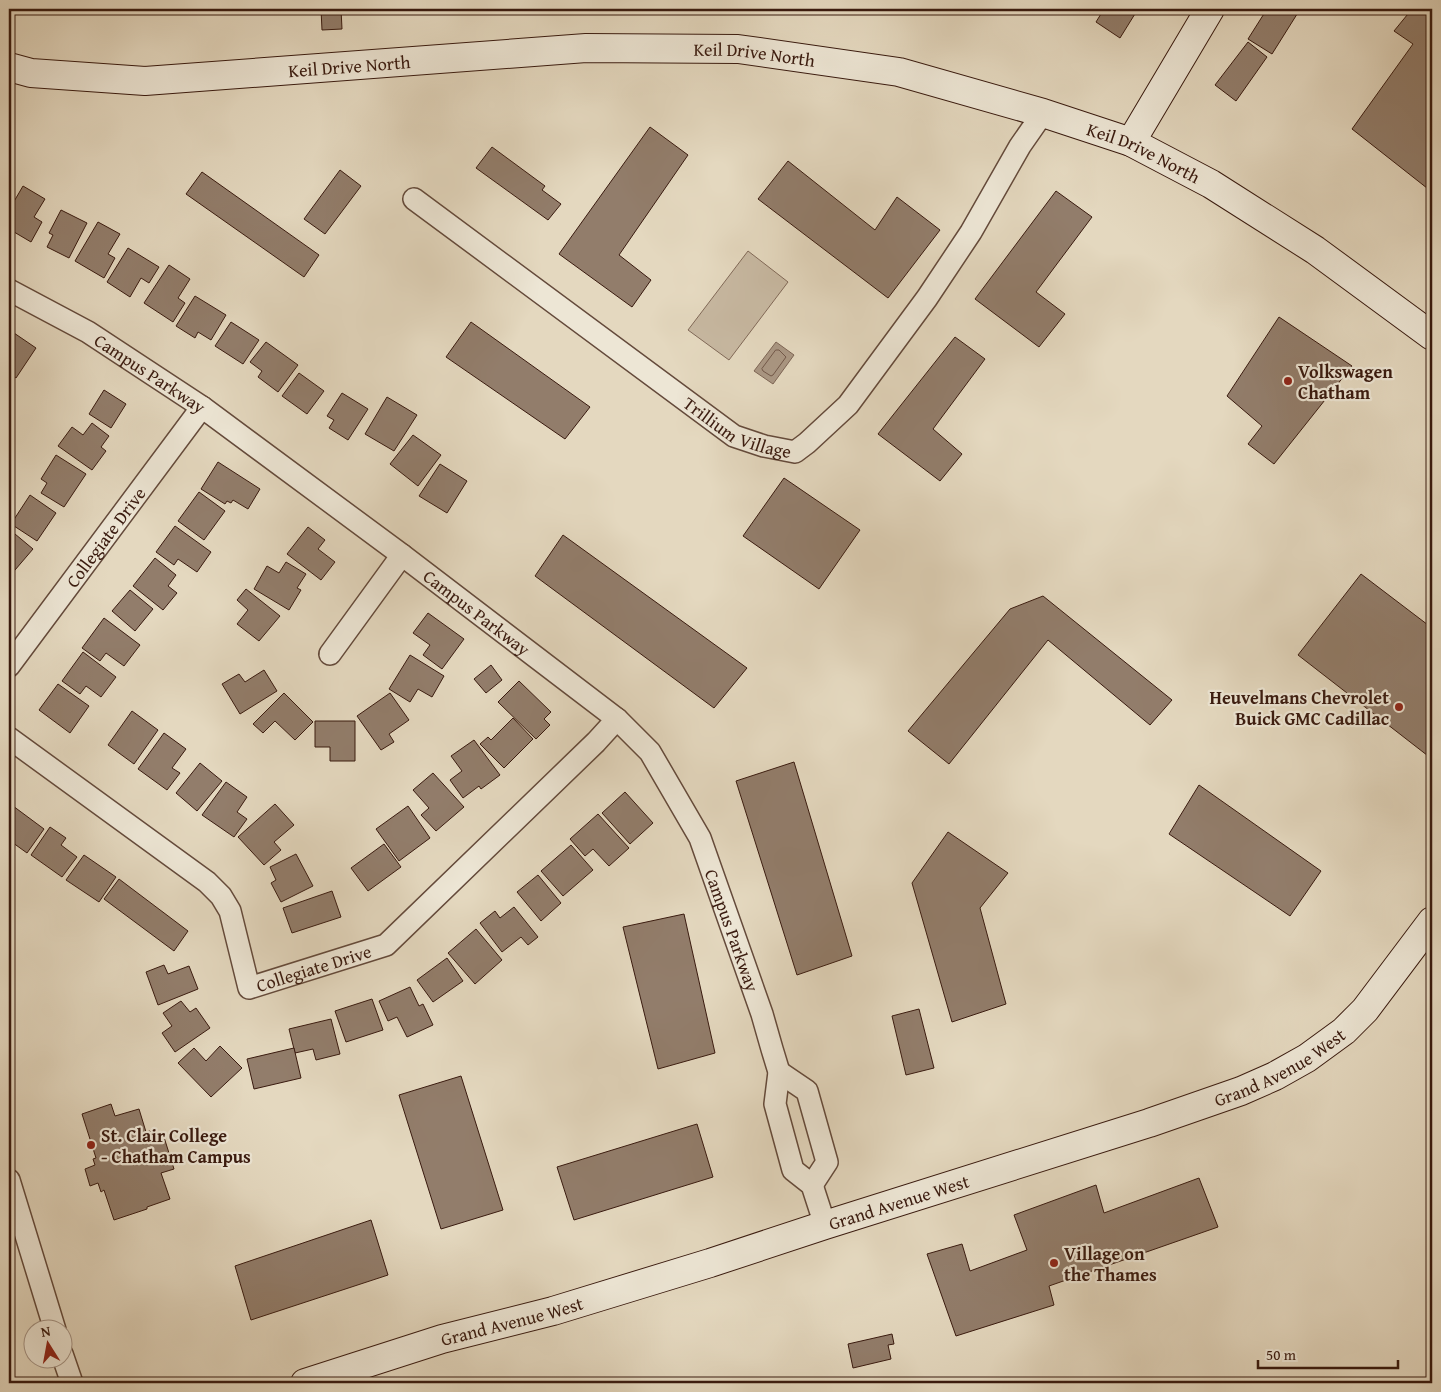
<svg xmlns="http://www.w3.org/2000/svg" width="1441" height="1392" viewBox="0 0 1441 1392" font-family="'Gentium Book Plus',serif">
  <rect width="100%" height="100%" fill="#e4d8bf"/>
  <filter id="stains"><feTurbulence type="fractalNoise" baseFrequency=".004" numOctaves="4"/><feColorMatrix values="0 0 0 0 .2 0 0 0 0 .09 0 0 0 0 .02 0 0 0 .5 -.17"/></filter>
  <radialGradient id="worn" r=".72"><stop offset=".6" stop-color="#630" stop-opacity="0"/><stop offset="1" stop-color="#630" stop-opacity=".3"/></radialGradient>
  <polygon fill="#c7b8a1" stroke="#806958" points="748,251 788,282 729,360 688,330"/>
  <polygon fill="#aa9783" stroke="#7d6555" points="776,342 794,355 773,384 754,371"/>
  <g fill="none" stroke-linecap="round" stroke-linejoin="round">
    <polygon stroke="#725849" stroke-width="1" points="776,350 779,350 786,357 773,375 771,376 763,371 762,369"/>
  </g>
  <g fill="#927d6b" stroke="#391a0f">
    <polygon points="9,9 15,9 9,22"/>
    <polygon points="105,9 121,9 121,11 105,12"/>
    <polygon points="321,9 341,9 342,29 322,30"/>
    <polygon points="546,9 569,9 569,11 546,13"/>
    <polygon points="590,9 613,9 590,11"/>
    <polygon points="1104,9 1138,9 1120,38 1096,22"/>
    <polygon points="1267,9 1296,9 1299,11 1272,54 1248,39"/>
    <polygon points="1412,9 1427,9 1432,13 1432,192 1352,129 1413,44 1394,31"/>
    <polygon points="1248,42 1267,57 1236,101 1215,85"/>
    <polygon points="650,127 688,155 619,255 651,280 632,307 559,254"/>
    <polygon points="492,147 545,186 542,190 561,204 548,220 476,168"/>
    <polygon points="788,161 875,230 897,197 940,230 888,298 758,199"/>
    <polygon points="340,170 361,186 325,234 304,219"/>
    <polygon points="202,172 319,255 304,277 186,194"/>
    <polygon points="23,186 45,199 34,217 42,222 31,242 9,229 9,210"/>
    <polygon points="1056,191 1092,217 1036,292 1065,314 1039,347 975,299"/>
    <polygon points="61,210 87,223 69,258 47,247 53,235 49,233"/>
    <polygon points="98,222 120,234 108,254 115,258 104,278 75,261"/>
    <polygon points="128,248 159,267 149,283 141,278 130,297 107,282"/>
    <polygon points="169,265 190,279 178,298 185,303 173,322 144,303"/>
    <polygon points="195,296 226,315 211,340 198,332 195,338 176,326"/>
    <polygon points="1279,317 1352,366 1274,464 1248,444 1262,426 1227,396"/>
    <polygon points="231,322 259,340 243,364 215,346"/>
    <polygon points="471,322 590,407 565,439 446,357"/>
    <polygon points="14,333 36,348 16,378 9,373 9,341"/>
    <polygon points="955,337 985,359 933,429 962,454 940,481 878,434"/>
    <polygon points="266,342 298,365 278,392 258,377 262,371 250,362"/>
    <polygon points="299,373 324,391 307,414 282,396"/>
    <polygon points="104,390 126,404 111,428 89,414"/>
    <polygon points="342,393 368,409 348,440 329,428 334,420 327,416"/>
    <polygon points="387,397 417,415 394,451 365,434"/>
    <polygon points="92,423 109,436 101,447 106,451 92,470 58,446 72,427 83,435"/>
    <polygon points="413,435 441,455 418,486 390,464"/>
    <polygon points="56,455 86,474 64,507 41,493 47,483 41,479"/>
    <polygon points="218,462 260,489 248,509 233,500 231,503 227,501 225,504 201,489"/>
    <polygon points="440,464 467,481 447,513 419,496"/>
    <polygon points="784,478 860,530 819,589 743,536"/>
    <polygon points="199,492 225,511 204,540 178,521"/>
    <polygon points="30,495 56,513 37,541 11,524"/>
    <polygon points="175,526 211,552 197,572 178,559 174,565 156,552"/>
    <polygon points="308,527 325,540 318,549 335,562 321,580 287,554"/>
    <polygon points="9,529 33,549 9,577"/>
    <polygon points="563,535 747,668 714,708 535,576"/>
    <polygon points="155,558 176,575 168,586 177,593 163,610 133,586"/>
    <polygon points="286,562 306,574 297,588 301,590 289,610 254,589 267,566 279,573"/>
    <polygon points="1361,574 1432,628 1432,759 1298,655"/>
    <polygon points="246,589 280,616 259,641 237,624 248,610 237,600"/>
    <polygon points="130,590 153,609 135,631 112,611"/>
    <polygon points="1043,596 1172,700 1150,725 1048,640 949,764 908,731 1010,609"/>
    <polygon points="428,613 464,639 442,669 423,655 430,645 413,633"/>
    <polygon points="104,618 140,645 124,666 106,653 100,661 82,648"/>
    <polygon points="83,652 116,677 101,697 86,686 80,694 62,681"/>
    <polygon points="410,655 444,676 432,697 418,689 410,702 389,689"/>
    <polygon points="491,665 502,680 486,693 474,679"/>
    <polygon points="264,670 277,691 240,714 222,684 239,674 245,682"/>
    <polygon points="519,681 551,712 544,719 550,725 536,739 498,702"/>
    <polygon points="58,684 89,706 70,733 39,710"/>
    <polygon points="284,693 313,722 295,740 275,721 263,733 253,724"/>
    <polygon points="390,693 409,720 389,734 394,742 381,750 357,716"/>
    <polygon points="132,711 158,730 134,764 108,745"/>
    <polygon points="513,718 533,739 504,768 480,744 488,737 491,740"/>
    <polygon points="315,721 355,721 355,761 330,761 330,747 315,747"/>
    <polygon points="164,733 186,749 172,768 180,773 167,790 138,769"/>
    <polygon points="474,740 500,775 481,789 479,786 463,798 450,780 462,771 451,756"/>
    <polygon points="794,762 852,956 797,975 736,781"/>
    <polygon points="200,763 222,781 197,811 176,793"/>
    <polygon points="433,773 464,807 436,831 421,815 429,808 413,790"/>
    <polygon points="226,782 247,797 237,812 247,819 234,837 202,815"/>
    <polygon points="1199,785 1321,871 1290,916 1169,834"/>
    <polygon points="625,792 653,823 630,844 602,813"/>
    <polygon points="275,804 294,825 274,842 281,850 264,865 238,837"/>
    <polygon points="13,806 44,829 27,853 9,840 9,812"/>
    <polygon points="408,806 430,838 399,861 376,829"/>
    <polygon points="598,814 629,848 609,866 593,849 585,856 570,839"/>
    <polygon points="50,827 66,838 61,845 77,857 62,877 31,855"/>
    <polygon points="948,832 1008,873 980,908 1006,1004 952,1022 912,883"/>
    <polygon points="384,844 401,867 368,891 351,868"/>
    <polygon points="571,845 593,870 563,896 541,871"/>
    <polygon points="296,854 313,886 281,902 271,883 276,880 270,867"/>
    <polygon points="84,855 116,877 99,902 66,880"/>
    <polygon points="538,875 561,903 541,921 517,892"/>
    <polygon points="119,879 188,931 174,951 104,899"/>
    <polygon points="332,891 341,917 292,933 283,908"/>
    <polygon points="514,907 538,937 528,945 521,937 502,952 480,923 495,911 500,918"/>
    <polygon points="684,914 715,1053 658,1069 623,927"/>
    <polygon points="476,929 502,960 475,984 448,953"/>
    <polygon points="447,958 463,981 433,1002 417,980"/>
    <polygon points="164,965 168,974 189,966 198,989 158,1005 146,972"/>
    <polygon points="410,987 419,1006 423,1004 433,1025 407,1037 397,1017 388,1021 379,1001"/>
    <polygon points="372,999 383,1030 346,1042 335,1011"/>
    <polygon points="181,1001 190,1012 196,1008 210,1028 175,1052 162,1033 172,1026 163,1013"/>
    <polygon points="919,1009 934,1068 906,1075 892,1016"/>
    <polygon points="331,1019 340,1054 316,1060 313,1049 295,1053 289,1029"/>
    <polygon points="220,1046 242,1068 211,1097 178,1063 194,1048 206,1061"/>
    <polygon points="294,1048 301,1078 254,1089 247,1059"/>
    <polygon points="461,1076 503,1210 441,1229 399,1095"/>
    <polygon points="111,1104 115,1116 139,1109 146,1132 150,1131 152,1138 163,1134 174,1169 161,1173 170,1199 147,1207 147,1209 114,1220 104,1190 101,1192 98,1183 90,1186 85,1169 95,1165 93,1159 96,1158 82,1114"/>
    <polygon points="697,1124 713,1177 574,1220 557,1167"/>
    <polygon points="1199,1178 1218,1227 1049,1286 1054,1305 956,1336 927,1254 962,1244 970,1271 1027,1250 1014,1215 1096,1185 1104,1213"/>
    <polygon points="371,1220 388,1275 251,1320 235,1266"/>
    <polygon points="892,1334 894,1344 888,1345 891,1359 853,1368 848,1344"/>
  </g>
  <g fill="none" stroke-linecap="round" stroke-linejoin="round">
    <g stroke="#644a3b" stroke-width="24">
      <g id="street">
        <path id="s1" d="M414,199L734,436L764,446L795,452L807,443L848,405L927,298L971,232L1020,146L1043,113"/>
        <path id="s2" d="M9,290L88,332L202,407L402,555L617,719L650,752L700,838L762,1014L772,1049L779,1072L775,1104L793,1170L812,1185L825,1225"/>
        <polyline points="330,654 402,555"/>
        <path id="s3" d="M9,666L202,407"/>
        <path id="s4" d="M9,738L207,882L221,896L230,911L249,988L386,945L596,742L617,719"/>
        <polyline points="779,1072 807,1091 827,1162 812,1185"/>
        <polyline points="9,1180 55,1330"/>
        <polyline points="62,1354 72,1383"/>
      </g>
    </g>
    <g stroke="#391a0f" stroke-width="30">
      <g id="secondary">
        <path id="s5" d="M9,67L31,73L145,81L586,48L738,49L899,72L1043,113L1131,142L1211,184L1315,250L1432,336"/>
        <polyline points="1131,142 1210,9"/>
        <path id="s6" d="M305,1383L442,1339L553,1311L710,1263L825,1225L1149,1123L1241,1091L1275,1076L1307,1058L1344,1031L1365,1010L1432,921"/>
      </g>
    </g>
    <use href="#street" stroke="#ede6d5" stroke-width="21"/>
    <use href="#secondary" stroke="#ede6d5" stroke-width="28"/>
  </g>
  <g fill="#8f2418" stroke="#ede6d5" stroke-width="2">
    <circle cx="1288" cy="381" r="5"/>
    <circle cx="1399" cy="707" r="5"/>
    <circle cx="91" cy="1145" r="5"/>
    <circle cx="1054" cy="1263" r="5"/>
  </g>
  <g text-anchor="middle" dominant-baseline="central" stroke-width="4.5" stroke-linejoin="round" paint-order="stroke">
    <g font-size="18" fill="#391a0f" stroke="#ede6d5">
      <text stroke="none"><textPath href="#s5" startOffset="748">Keil Drive North</textPath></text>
      <text stroke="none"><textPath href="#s5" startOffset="342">Keil Drive North</textPath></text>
      <text stroke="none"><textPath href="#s5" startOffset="1152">Keil Drive North</textPath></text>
      <text stroke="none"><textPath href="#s2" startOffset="164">Campus Parkway</textPath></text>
      <text stroke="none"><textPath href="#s1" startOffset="398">Trillium Village</textPath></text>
      <text stroke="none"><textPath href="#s3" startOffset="161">Collegiate Drive</textPath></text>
      <text stroke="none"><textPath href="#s2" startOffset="569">Campus Parkway</textPath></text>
      <text stroke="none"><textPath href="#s2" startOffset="989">Campus Parkway</textPath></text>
      <text stroke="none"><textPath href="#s4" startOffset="429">Collegiate Drive</textPath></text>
      <text stroke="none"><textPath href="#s6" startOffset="1026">Grand Avenue West</textPath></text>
      <text stroke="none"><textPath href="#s6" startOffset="621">Grand Avenue West</textPath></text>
      <text stroke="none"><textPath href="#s6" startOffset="216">Grand Avenue West</textPath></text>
    </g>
    <g font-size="18" font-weight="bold" fill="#391a0f" stroke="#ede6d5" text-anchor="start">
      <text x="1298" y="371">Volkswagen<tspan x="1298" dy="21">Chatham</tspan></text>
      <text x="1389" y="697" text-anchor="end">Heuvelmans Chevrolet<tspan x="1389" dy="21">Buick GMC Cadillac</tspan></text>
      <text x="101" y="1135">St. Clair College<tspan x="101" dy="21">- Chatham Campus</tspan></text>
      <text x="1064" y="1253">Village on<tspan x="1064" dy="21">the Thames</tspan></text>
    </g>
  </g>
  <rect width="1441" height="1392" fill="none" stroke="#e4d8bf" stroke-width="30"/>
  <rect x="10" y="10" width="1421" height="1372" fill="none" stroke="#391a0f" stroke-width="2.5"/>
  <rect x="15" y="15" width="1411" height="1362" fill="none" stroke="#391a0f"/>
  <g transform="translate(48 1344) rotate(349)"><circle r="24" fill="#ede6d5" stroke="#a59486"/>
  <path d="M0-4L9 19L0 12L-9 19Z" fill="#8f2418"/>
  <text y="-8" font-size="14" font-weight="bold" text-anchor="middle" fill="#391a0f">N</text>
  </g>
  <path d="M1258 1360v8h140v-8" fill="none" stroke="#391a0f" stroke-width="2.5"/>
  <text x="1266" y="1360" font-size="15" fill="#391a0f" stroke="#ede6d5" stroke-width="4" paint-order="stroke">50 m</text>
  <rect width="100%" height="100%" filter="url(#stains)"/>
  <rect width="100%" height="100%" fill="url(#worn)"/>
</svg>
